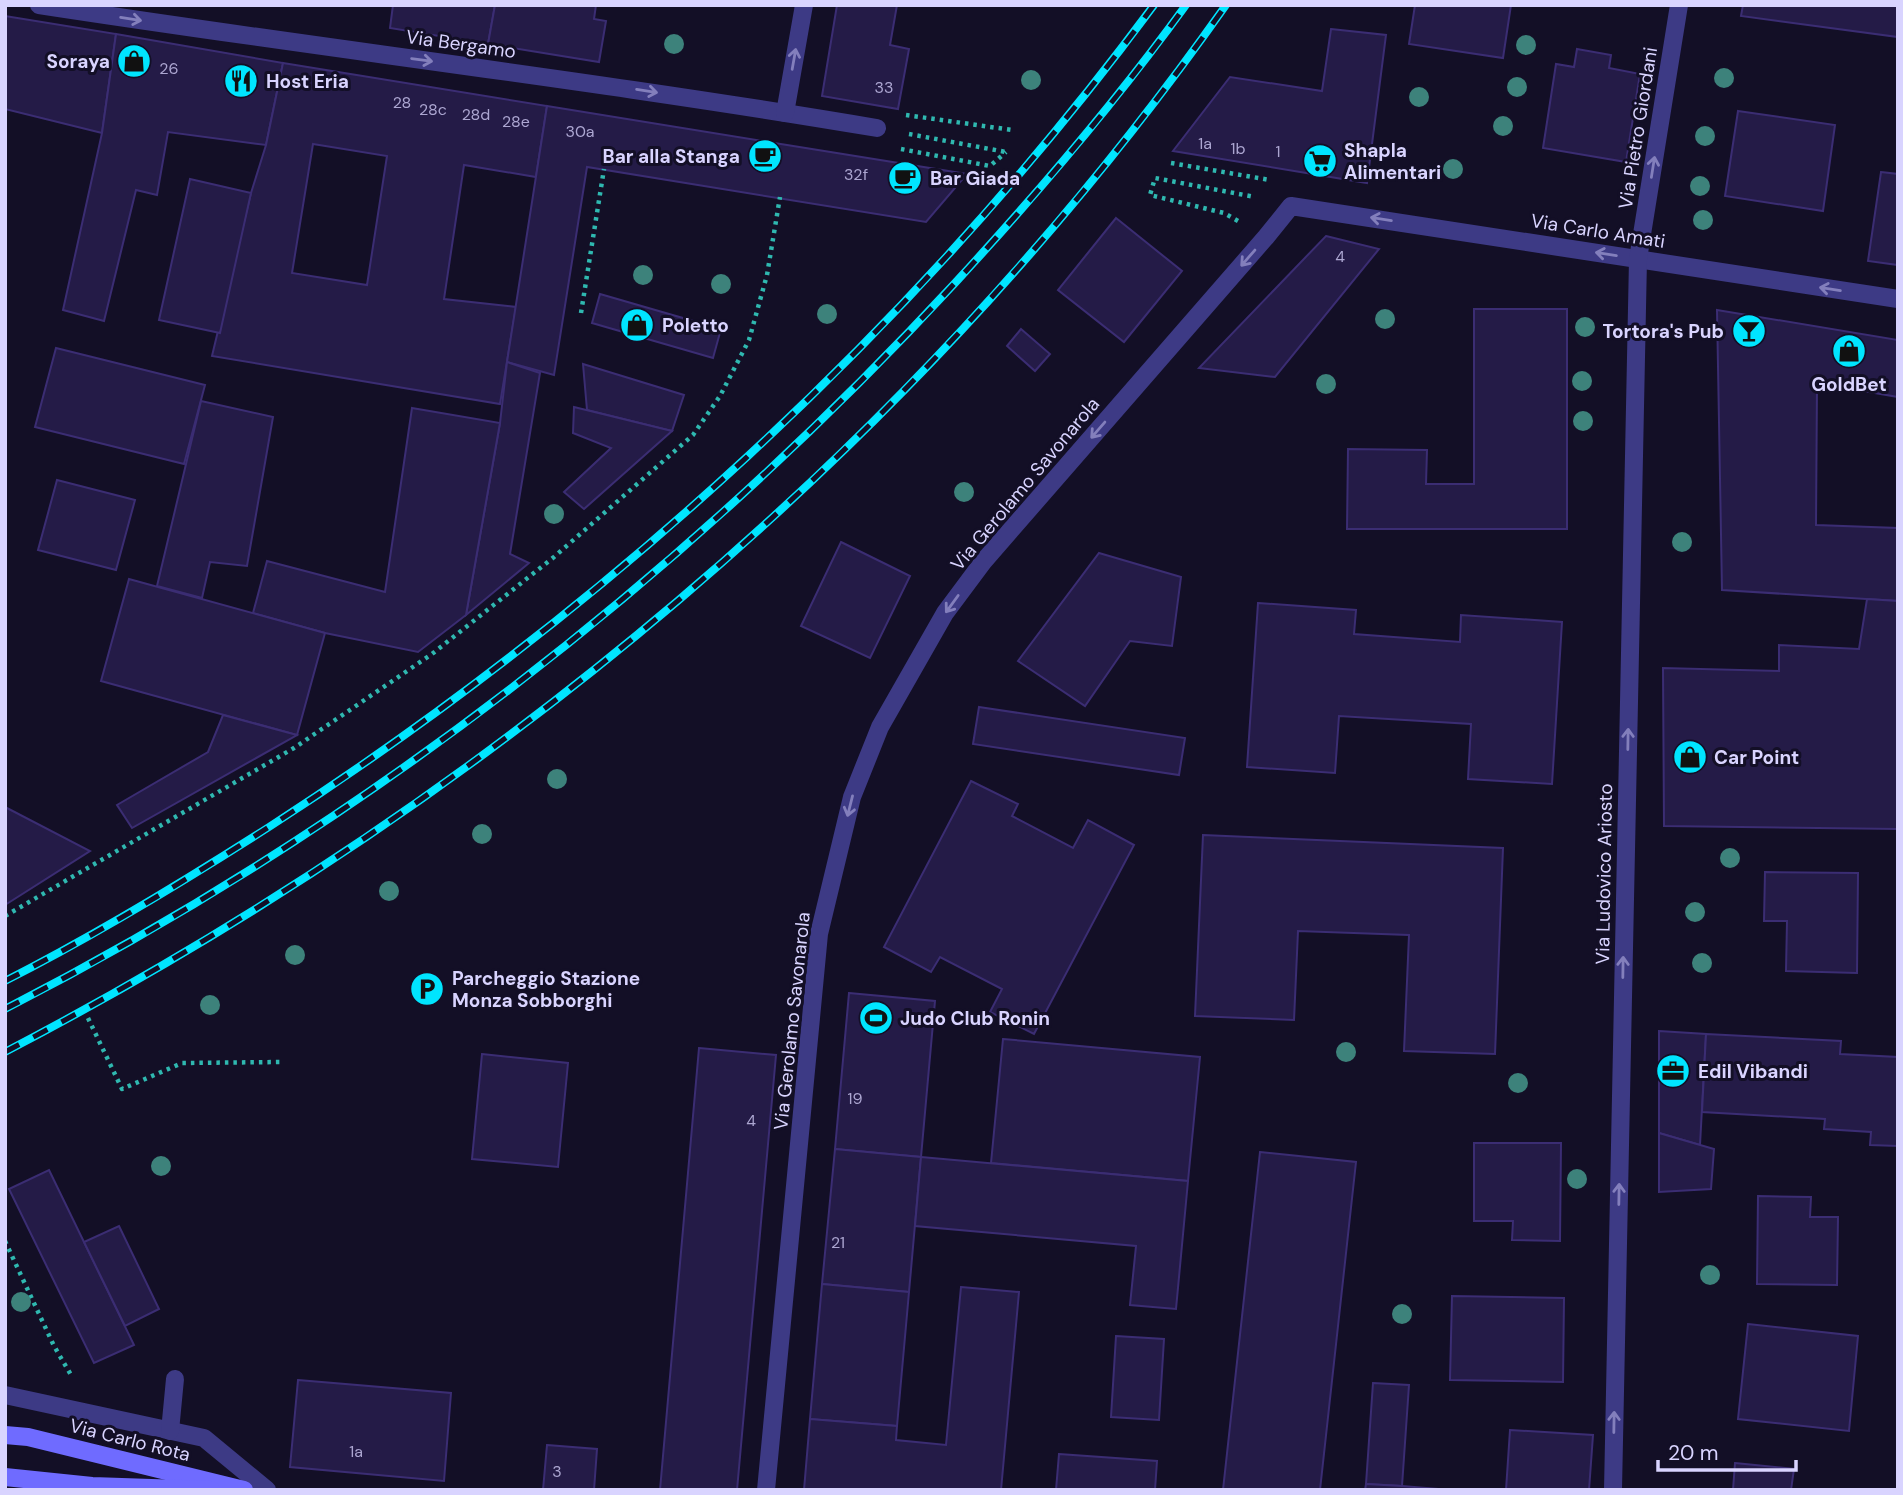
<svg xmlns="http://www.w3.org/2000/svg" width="1903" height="1495" viewBox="0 0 1903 1495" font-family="'DM Sans',sans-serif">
  <rect width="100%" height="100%" fill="#130f26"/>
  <g fill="#241b47" stroke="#3b2d73" stroke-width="2" fill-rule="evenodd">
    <polygon points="393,5 495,5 488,44 390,28"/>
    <polygon points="495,5 596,5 594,19 606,21 599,62 488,44"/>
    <polygon points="837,5 897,5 890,45 909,49 898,109 822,96"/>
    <polygon points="1415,5 1511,5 1503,58 1409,44"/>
    <polygon points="1743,5 1898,5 1898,37 1741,16"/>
    <polygon points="5,16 116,34 102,133 5,109"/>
    <polygon points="1331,29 1386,35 1367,183 1173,151 1230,77 1322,91"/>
    <polygon points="116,34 283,63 266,145 168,132 157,195 136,190 104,321 63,310 102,133"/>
    <polygon points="1577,49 1611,55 1609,68 1640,74 1626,162 1543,148 1556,64 1574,67"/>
    <path d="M283,63L547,106L536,177L464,165L444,299L516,307L500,404L212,356L251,193L266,145ZM313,144L387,156L367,285L292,273Z"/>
    <polygon points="547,106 787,145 967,174 926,222 587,167 554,375 507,362"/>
    <polygon points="1738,111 1835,125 1823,211 1725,196"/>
    <polygon points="1881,172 1898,174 1898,265 1868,261"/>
    <polygon points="190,179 251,193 220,333 159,320"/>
    <polygon points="1116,218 1182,271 1124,342 1058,290"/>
    <polygon points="1326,236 1379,249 1275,377 1199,368"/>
    <polygon points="600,294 721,329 713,358 592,323"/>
    <polygon points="1474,309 1567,309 1567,529 1347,529 1348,449 1427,450 1426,484 1474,484"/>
    <polygon points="1717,310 1898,340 1898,397 1817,383 1816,525 1898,528 1898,601 1722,590"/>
    <polygon points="1021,329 1050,354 1035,371 1007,346"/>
    <polygon points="56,348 205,385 184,464 35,427"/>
    <polygon points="507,362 540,373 510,554 529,563 466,615 500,423"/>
    <polygon points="583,364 684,395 672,431 587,410"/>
    <polygon points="201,401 273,417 247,566 210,562 202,598 157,586"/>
    <polygon points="574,407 672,431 584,509 564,492 611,448 573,433"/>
    <polygon points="412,408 500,423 466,615 418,652 325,633 253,613 267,561 385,592"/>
    <polygon points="57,480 135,500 116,570 38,550"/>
    <polygon points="841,542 910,576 870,658 801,626"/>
    <polygon points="1099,553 1181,577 1172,646 1130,641 1085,706 1018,661"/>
    <polygon points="129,579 325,633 297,735 101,681"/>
    <polygon points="1867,599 1898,601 1898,829 1664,826 1663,668 1779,671 1779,645 1859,649"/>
    <polygon points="1258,603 1356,610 1354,634 1460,642 1461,615 1562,622 1552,784 1468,779 1471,724 1339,716 1335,773 1247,767"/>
    <polygon points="979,707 1185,738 1179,775 973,744"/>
    <polygon points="223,715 297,735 132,828 117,805 208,752"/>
    <polygon points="971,781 1018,804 1012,816 1073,848 1088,820 1134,845 1034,1034 990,1012 1002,989 940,957 931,972 884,947"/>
    <polygon points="5,807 90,851 5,905"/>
    <polygon points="1203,835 1503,848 1495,1054 1404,1051 1409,935 1298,931 1294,1020 1195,1016"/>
    <polygon points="1765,872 1858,873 1857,973 1786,971 1787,921 1764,921"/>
    <polygon points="849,993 935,1001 921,1157 835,1149"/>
    <polygon points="1659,1031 1706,1034 1700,1145 1659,1133"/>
    <polygon points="1706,1034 1841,1041 1840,1054 1898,1057 1898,1146 1870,1145 1871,1132 1824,1129 1825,1119 1702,1112"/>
    <polygon points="1003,1039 1200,1057 1188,1181 991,1163"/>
    <polygon points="699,1048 776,1055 737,1490 660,1490"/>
    <polygon points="482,1054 568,1063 558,1167 472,1159"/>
    <polygon points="1659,1133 1714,1149 1711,1189 1659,1192"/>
    <polygon points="1474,1143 1561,1143 1560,1241 1512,1240 1513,1221 1474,1221"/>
    <polygon points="835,1149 921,1157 909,1292 822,1284"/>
    <polygon points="1260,1152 1356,1162 1320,1490 1223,1490"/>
    <polygon points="921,1157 1188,1181 1176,1309 1130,1305 1136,1246 915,1226"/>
    <polygon points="49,1170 134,1345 94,1363 9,1189"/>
    <polygon points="1758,1196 1811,1197 1810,1217 1838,1217 1837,1285 1757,1284"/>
    <polygon points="119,1226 159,1309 125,1326 84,1242"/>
    <polygon points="822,1284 909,1292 897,1426 810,1419"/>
    <polygon points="961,1287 1019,1292 1001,1490 804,1490 810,1419 897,1426 896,1440 946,1445"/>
    <polygon points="1452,1296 1564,1298 1563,1382 1450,1380"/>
    <polygon points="1748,1324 1858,1336 1849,1431 1738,1419"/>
    <polygon points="1116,1336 1164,1339 1159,1420 1111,1417"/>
    <polygon points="298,1380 451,1393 444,1481 290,1467"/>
    <polygon points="1373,1383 1409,1385 1402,1486 1366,1484"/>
    <polygon points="1510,1430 1593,1435 1589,1490 1506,1490"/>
    <polygon points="547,1445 597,1449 594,1490 543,1490"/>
    <polygon points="1059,1454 1157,1461 1155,1490 1056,1490"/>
    <polygon points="1735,1463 1794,1469 1791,1490 1733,1490"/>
    <polygon points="1366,1484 1402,1486 1451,1490 1365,1490"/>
  </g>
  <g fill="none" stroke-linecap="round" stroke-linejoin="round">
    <g stroke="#2fb8b0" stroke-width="4.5" stroke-dasharray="3.5 5" stroke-linecap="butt">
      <polyline points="906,115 1012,130"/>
      <polyline points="909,134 1006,152"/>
      <polyline points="901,149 990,166 1006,152"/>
      <polyline points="1171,163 1270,180"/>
      <polyline points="1238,221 1224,213 1150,195 1155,178 1255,197"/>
      <polyline points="581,313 604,169"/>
      <polyline points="5,916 294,748 432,654 554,557 693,435 720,396 749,340 767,275 780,197"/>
      <polyline points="88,1018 122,1089 182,1063 281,1062"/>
      <polyline points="5,1241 54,1346 71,1375"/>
    </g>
    <g stroke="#3d3a85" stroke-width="18">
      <polyline points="5,1395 204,1438 267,1490"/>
      <polyline points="170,1431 175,1379"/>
    </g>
    <g stroke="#3d3a85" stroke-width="18">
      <path d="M39,5C318,48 599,81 877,128"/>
      <polyline points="785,113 804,5"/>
      <polyline points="766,1490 819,934 852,797 880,727 945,613 983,562 1266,237 1291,206 1898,299"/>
      <polyline points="1613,1490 1638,259 1679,5"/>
    </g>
    <g stroke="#6f6bff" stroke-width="18">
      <polyline points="5,1435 28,1437 244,1490"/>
      <polyline points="5,1477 92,1486 211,1490"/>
    </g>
    <g stroke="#00e5ff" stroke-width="8">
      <g id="rail">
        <path d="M5,981C96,935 183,882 269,827C608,608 913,330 1154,5"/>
        <path d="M5,1009C361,827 684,576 955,283C1037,194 1115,103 1186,5"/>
        <path d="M5,1052C483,803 914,447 1226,5"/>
      </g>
    </g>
    <use href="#rail" stroke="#130f26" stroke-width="5" stroke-dasharray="16" stroke-linecap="butt"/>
  </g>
  <g fill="#3d827b">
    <circle cx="674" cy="44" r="10"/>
    <circle cx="1526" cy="45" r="10"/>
    <circle cx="1724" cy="78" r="10"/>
    <circle cx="1031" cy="80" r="10"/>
    <circle cx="1517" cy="87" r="10"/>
    <circle cx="1419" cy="97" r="10"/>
    <circle cx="1503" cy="126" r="10"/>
    <circle cx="1705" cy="136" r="10"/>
    <circle cx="1453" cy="169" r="10"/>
    <circle cx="1700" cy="186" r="10"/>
    <circle cx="1703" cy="220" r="10"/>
    <circle cx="643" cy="275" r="10"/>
    <circle cx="721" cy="284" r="10"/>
    <circle cx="827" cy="314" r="10"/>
    <circle cx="1385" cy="319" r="10"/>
    <circle cx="1585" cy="327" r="10"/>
    <circle cx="1582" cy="381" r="10"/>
    <circle cx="1326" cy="384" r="10"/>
    <circle cx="1583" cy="421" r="10"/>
    <circle cx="964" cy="492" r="10"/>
    <circle cx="554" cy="514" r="10"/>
    <circle cx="1682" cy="542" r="10"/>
    <circle cx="557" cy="779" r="10"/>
    <circle cx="482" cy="834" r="10"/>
    <circle cx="1730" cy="858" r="10"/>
    <circle cx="389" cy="891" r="10"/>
    <circle cx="1695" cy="912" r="10"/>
    <circle cx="295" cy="955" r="10"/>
    <circle cx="1702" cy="963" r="10"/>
    <circle cx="210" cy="1005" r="10"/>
    <circle cx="1346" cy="1052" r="10"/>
    <circle cx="1518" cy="1083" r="10"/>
    <circle cx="161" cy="1166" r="10"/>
    <circle cx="1577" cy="1179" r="10"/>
    <circle cx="1710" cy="1275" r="10"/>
    <circle cx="21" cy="1302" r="10"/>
    <circle cx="1402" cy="1314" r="10"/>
  </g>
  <defs><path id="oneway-shaft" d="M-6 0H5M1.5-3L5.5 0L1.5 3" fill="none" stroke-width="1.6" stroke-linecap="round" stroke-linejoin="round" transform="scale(1.75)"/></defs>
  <g stroke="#837fbc">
    <use href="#oneway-shaft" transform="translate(131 19) rotate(9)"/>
    <use href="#oneway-shaft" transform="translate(794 59) rotate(-80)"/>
    <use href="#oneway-shaft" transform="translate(422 60) rotate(8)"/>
    <use href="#oneway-shaft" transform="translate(647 91) rotate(9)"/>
    <use href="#oneway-shaft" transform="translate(1653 167) rotate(-81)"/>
    <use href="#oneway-shaft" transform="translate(1381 219) rotate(-171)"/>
    <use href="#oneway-shaft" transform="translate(1606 254) rotate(-171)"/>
    <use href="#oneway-shaft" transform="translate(1248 258) rotate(131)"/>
    <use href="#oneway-shaft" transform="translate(1830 289) rotate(-171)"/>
    <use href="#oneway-shaft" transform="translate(1098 430) rotate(131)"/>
    <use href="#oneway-shaft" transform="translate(952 604) rotate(126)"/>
    <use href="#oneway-shaft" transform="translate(1628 739) rotate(-89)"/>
    <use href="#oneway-shaft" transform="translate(850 806) rotate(104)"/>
    <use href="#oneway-shaft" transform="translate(1623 967) rotate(-89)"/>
    <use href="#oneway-shaft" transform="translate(1619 1194) rotate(-89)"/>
    <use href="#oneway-shaft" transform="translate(1614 1422) rotate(-89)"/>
  </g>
  <defs>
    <g id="shop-disc" transform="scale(1.75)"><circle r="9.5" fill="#00e5ff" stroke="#130f26"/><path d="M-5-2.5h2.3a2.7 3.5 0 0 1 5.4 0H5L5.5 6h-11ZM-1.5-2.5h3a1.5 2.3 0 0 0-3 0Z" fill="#111"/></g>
    <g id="restaurant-disc" transform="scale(1.75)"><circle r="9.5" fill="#00e5ff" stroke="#130f26"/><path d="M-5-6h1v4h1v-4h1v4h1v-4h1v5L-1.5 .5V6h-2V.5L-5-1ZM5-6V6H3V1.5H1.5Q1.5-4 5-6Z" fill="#111"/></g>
    <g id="cafe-disc" transform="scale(1.75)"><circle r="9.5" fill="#00e5ff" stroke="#130f26"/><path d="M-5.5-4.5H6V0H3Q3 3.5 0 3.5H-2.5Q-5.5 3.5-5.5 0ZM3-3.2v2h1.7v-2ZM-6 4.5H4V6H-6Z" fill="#111"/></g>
    <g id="supermarket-disc" transform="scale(1.75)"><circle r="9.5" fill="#00e5ff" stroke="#130f26"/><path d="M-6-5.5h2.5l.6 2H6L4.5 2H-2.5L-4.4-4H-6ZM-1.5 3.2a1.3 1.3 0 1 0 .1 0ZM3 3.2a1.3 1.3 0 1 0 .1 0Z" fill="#111"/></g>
    <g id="bar-disc" transform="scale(1.75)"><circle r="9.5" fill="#00e5ff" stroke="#130f26"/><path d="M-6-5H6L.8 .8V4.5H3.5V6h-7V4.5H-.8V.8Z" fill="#111"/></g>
    <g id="parking-disc" transform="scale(1.75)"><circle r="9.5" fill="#00e5ff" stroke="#130f26"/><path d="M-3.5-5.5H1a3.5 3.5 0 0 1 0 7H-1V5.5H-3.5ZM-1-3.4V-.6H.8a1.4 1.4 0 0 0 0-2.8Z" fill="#111"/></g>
    <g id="stadium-disc" transform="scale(1.75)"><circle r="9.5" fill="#00e5ff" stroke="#130f26"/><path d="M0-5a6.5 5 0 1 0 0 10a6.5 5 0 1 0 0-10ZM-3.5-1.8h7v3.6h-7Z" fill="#111"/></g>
    <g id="office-disc" transform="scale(1.75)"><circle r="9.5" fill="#00e5ff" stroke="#130f26"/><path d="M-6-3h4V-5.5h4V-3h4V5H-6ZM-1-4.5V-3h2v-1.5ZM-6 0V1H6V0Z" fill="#111"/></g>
  </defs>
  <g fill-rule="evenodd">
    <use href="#shop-disc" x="134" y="61"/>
    <use href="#restaurant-disc" x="241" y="81"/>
    <use href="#cafe-disc" x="765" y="156"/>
    <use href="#supermarket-disc" x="1320" y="161"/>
    <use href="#cafe-disc" x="905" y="178"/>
    <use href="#shop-disc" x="637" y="325"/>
    <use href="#bar-disc" x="1749" y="331"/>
    <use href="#shop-disc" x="1849" y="351"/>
    <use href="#shop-disc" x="1690" y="757"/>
    <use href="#parking-disc" x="427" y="989"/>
    <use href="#stadium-disc" x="876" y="1018"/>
    <use href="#office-disc" x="1673" y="1071"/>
  </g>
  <g text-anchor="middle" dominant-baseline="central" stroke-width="6" stroke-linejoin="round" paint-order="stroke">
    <g font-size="16" fill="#aca6d1">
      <text x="169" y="68">26</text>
      <text x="884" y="87">33</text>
      <text x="402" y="102">28</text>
      <text x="433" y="109">28c</text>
      <text x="476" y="114">28d</text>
      <text x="516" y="121">28e</text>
      <text x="580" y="131">30a</text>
      <text x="1205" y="143">1a</text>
      <text x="1238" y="148">1b</text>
      <text x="1278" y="151">1</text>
      <text x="856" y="174">32f</text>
      <text x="1340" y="256">4</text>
      <text x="855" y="1098">19</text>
      <text x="751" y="1120">4</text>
      <text x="838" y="1242">21</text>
      <text x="356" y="1451">1a</text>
      <text x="557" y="1471">3</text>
    </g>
    <g font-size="19" fill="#d9d4ff" stroke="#130f26">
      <text transform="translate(461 44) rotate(8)">Via Bergamo</text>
      <text transform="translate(1638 128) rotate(-81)">Via Pietro Giordani</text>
      <text transform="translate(1598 231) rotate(9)">Via Carlo Amati</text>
      <text transform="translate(1025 484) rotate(-50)">Via Gerolamo Savonarola</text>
      <text transform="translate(1604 874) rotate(-89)">Via Ludovico Ariosto</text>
      <text transform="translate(792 1021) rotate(-84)">Via Gerolamo Savonarola</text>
      <text transform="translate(130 1440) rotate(14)">Via Carlo Rota</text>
    </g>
    <g font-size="19" font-weight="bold" fill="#d9d4ff" stroke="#130f26" text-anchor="start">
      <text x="110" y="61" text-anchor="end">Soraya</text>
      <text x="266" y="81">Host Eria</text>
      <text x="1344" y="150">Shapla<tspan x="1344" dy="22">Alimentari</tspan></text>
      <text x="740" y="156" text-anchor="end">Bar alla Stanga</text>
      <text x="930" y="178">Bar Giada</text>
      <text x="662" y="325">Poletto</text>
      <text x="1724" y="331" text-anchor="end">Tortora's Pub</text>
      <text x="1849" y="384" text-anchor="middle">GoldBet</text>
      <text x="1714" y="757">Car Point</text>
      <text x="452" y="978">Parcheggio Stazione<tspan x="452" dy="22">Monza Sobborghi</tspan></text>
      <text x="900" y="1018">Judo Club Ronin</text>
      <text x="1698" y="1071">Edil Vibandi</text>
    </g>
  </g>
  <rect width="1903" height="1495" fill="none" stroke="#d9d4ff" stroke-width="14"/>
  <path d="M1658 1460v10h138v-10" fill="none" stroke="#d9d4ff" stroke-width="3.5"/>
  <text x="1668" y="1460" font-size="21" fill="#d9d4ff" stroke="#130f26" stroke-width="5" paint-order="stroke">20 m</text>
</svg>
